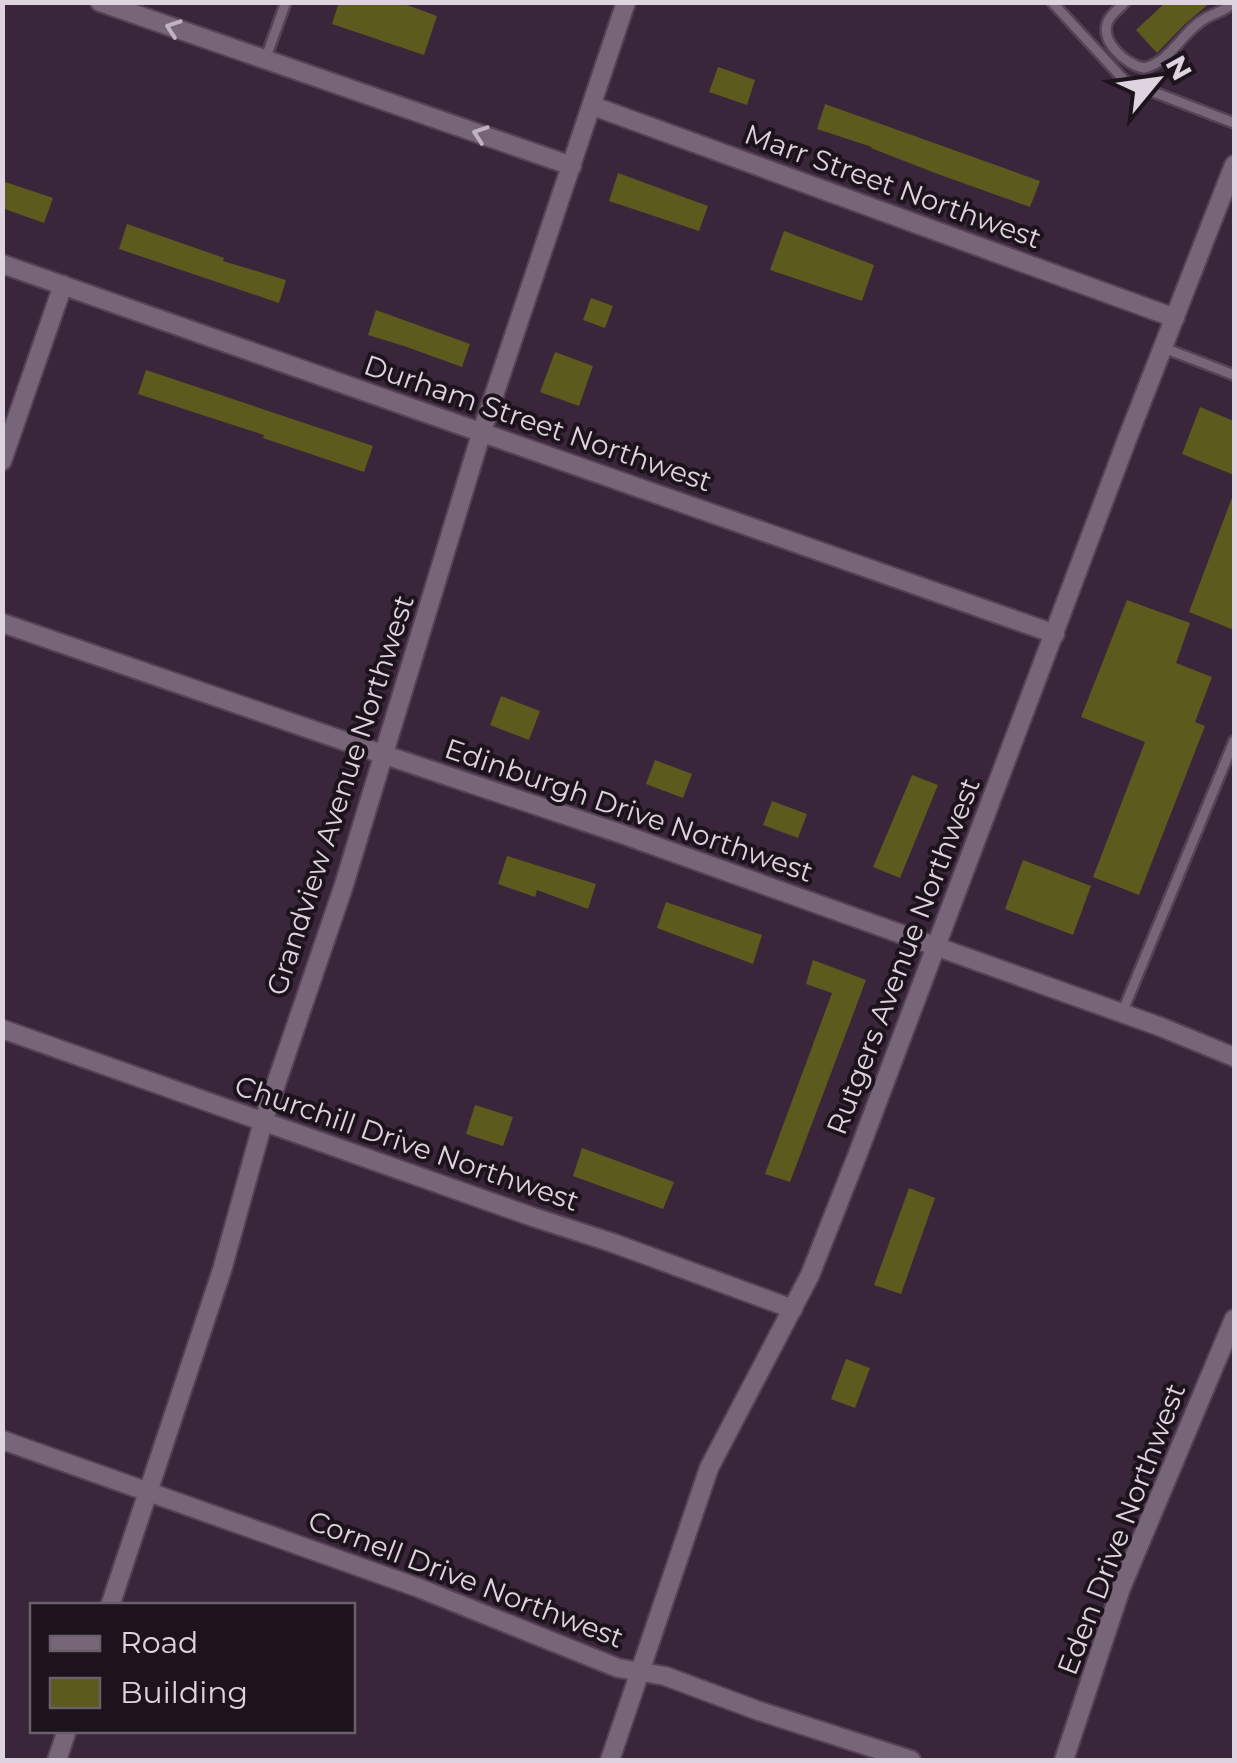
<svg xmlns="http://www.w3.org/2000/svg" width="1237" height="1763" viewBox="0 0 1237 1763" font-family="Montserrat,sans-serif">
  <rect width="100%" height="100%" fill="#3a263a"/>
  <g fill="#5d5a1e">
    <polygon points="339,2 399,2 437,16 424,55 332,24"/>
    <polygon points="1166,2 1211,2 1185,24 1157,53 1136,30"/>
    <polygon points="718,67 755,80 747,105 709,92"/>
    <polygon points="825,104 1040,181 1030,207 935,173 871,148 872,147 817,129"/>
    <polygon points="618,173 708,206 699,231 609,201"/>
    <polygon points="2,181 53,198 44,223 2,208"/>
    <polygon points="127,224 224,258 223,261 286,280 279,303 119,249"/>
    <polygon points="784,231 874,265 862,301 770,270"/>
    <polygon points="591,298 613,306 605,328 583,320"/>
    <polygon points="376,310 470,344 462,367 404,346 368,335"/>
    <polygon points="555,352 593,366 579,406 540,392"/>
    <polygon points="146,370 373,446 364,472 263,438 264,435 138,394"/>
    <polygon points="1200,407 1234,421 1234,475 1182,454"/>
    <polygon points="1233,495 1234,495 1234,630 1189,612"/>
    <polygon points="1127,600 1190,623 1176,663 1212,677 1195,722 1205,726 1139,895 1093,877 1145,742 1081,717"/>
    <polygon points="501,696 540,711 529,740 490,725"/>
    <polygon points="655,760 692,774 683,798 646,784"/>
    <polygon points="912,775 938,785 900,878 873,867"/>
    <polygon points="772,801 807,814 798,838 763,825"/>
    <polygon points="507,856 596,884 588,909 537,890 535,897 498,884"/>
    <polygon points="1023,860 1091,886 1073,935 1005,909"/>
    <polygon points="666,902 762,935 753,964 657,928"/>
    <polygon points="813,960 866,980 790,1182 765,1174 832,993 806,984"/>
    <polygon points="475,1105 513,1117 503,1146 466,1134"/>
    <polygon points="582,1148 674,1182 663,1209 573,1176"/>
    <polygon points="909,1188 935,1198 901,1294 874,1285"/>
    <polygon points="846,1359 870,1368 855,1408 831,1399"/>
  </g>
  <g fill="none" stroke-linecap="round" stroke-linejoin="round">
    <g stroke="#554255" stroke-width="14">
      <g id="lane">
        <polyline points="1052,2 1125,81 1234,123"/>
        <path d="M1125,2C1120,8 1112,13 1108,21C1099,41 1126,65 1144,68C1171,62 1183,30 1206,18C1218,11 1223,13 1234,2"/>
        <polyline points="265,60 286,2"/>
        <polyline points="1164,348 1234,375"/>
        <polyline points="1122,1013 1234,741"/>
      </g>
    </g>
    <g stroke="#554255" stroke-width="22">
      <g id="street">
        <polyline points="100,2 572,166"/>
        <polyline points="593,106 1175,318"/>
        <polyline points="2,264 1055,634"/>
        <polyline points="2,461 63,285"/>
        <polyline points="2,623 385,755 619,833 1161,1027 1234,1057"/>
        <polyline points="2,1029 533,1217 613,1243 793,1309"/>
        <polyline points="2,1440 419,1588 618,1668 665,1676 759,1711 911,1760"/>
        <polyline points="110,1606 222,1270 263,1122 343,888 482,431 626,2"/>
        <polyline points="57,1760 67,1730"/>
        <polyline points="610,1760 709,1468 810,1275 857,1156 1126,442 1234,165"/>
        <polyline points="1064,1760 1121,1588 1234,1319"/>
      </g>
    </g>
    <use href="#lane" stroke="#776578" stroke-width="9"/>
    <use href="#street" stroke="#776578" stroke-width="18"/>
  </g>
  <defs><path id="oneway-chevron" d="M-2-3.5L2.5 0L-2 3.5" fill="none" stroke-width="1.6" stroke-linecap="round" stroke-linejoin="round" transform="scale(2.5)"/></defs>
  <g stroke="#c0b2c1">
    <use href="#oneway-chevron" transform="translate(173 28) rotate(-161)"/>
    <use href="#oneway-chevron" transform="translate(480 134) rotate(-161)"/>
  </g>
  <g text-anchor="middle" dominant-baseline="central" stroke-width="8" stroke-linejoin="round" paint-order="stroke">
    <g font-size="28" fill="#e0d3e0" stroke="#1c131c">
      <text transform="translate(893 186) rotate(20)">Marr Street Northwest</text>
      <text transform="translate(538 423) rotate(19)">Durham Street Northwest</text>
      <text transform="translate(340 795) rotate(-72)">Grandview Avenue Northwest</text>
      <text transform="translate(629 810) rotate(19)">Edinburgh Drive Northwest</text>
      <text transform="translate(903 956) rotate(-69)">Rutgers Avenue Northwest</text>
      <text transform="translate(407 1143) rotate(19)">Churchill Drive Northwest</text>
      <text transform="translate(1121 1529) rotate(-69)">Eden Drive Northwest</text>
      <text transform="translate(466 1579) rotate(21)">Cornell Drive Northwest</text>
    </g>
  </g>
  <rect width="1237" height="1763" fill="none" stroke="#e0d3e0" stroke-width="10"/>
  <rect x="30" y="1603" width="325" height="130" fill="#1c131c" stroke="#6a606a" stroke-width="2.5"/>
  <rect x="50" y="1636" width="50" height="15" fill="#776578" stroke="#6a606a" stroke-width="2.5"/>
  <text x="120" y="1653" font-size="30" fill="#e0d3e0">Road</text>
  <rect x="50" y="1678" width="50" height="30" fill="#5d5a1e" stroke="#6a606a" stroke-width="2.5"/>
  <text x="120" y="1703" font-size="30" fill="#e0d3e0">Building</text>
  <g transform="translate(1157 80) rotate(61)" stroke="#1c131c" stroke-width="8" paint-order="stroke">
  <path d="M0-8L18 38L0 25L-18 38Z" fill="#e0d3e0"/>
  <text y="-15" font-size="28" font-weight="bold" text-anchor="middle" fill="#e0d3e0">N</text>
  </g>
</svg>
